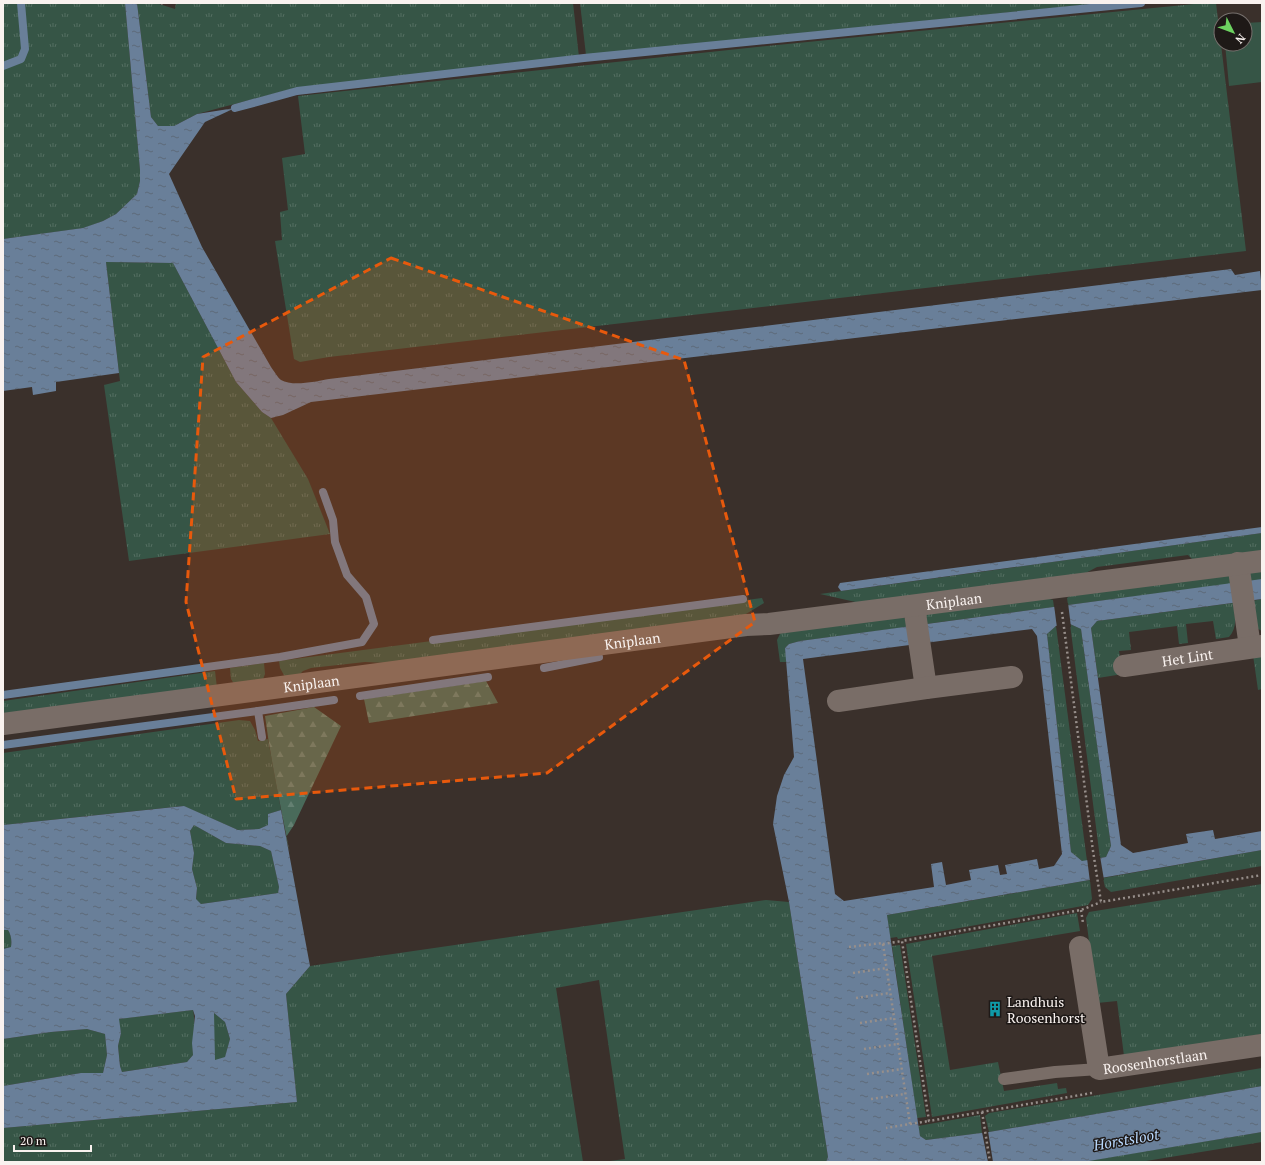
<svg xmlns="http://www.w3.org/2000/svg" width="1265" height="1165" viewBox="0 0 1265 1165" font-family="'PT Serif',serif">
  <defs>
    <pattern id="grass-tufts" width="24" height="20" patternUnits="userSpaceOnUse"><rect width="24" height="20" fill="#365546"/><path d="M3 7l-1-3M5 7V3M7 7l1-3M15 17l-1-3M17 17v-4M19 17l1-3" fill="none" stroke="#546e61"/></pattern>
    <pattern id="forest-firs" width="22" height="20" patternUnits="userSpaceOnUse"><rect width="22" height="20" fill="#496a5a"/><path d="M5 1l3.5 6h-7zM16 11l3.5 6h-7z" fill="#648072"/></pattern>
    <pattern id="water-ripples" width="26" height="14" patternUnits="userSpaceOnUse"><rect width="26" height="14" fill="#697f99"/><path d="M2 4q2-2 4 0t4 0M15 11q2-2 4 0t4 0" fill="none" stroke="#5d6979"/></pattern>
  </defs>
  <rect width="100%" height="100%" fill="#3a302b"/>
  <g fill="url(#grass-tufts)">
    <polygon points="3,3 21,3 24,49 20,58 3,65"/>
    <polygon points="22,3 125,3 140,170 140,181 137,194 116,214 103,221 84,228 3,239 3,67 22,60 26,49"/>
    <polygon points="137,3 156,3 175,9 176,3 573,3 579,57 295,88 197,114 174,126 158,126 151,117"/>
    <polygon points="580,3 1103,3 586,55"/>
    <polygon points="1204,3 1216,3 1246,251 329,357 300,362 294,359 275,241 282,240 280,212 288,210 282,158 305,154 298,96 757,47"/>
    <polygon points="106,262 173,263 236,382 262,412 271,418 308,479 330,534 129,561 104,385 120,381"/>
    <polygon points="1262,533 1262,551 1195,562 1188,555 1097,567 1082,575 860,603 820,594"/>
    <polygon points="1262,570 1262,580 1249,581 1249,575 1251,571"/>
    <polygon points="1226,574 1230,577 1231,584 1068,605 1067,598 1071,595"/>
    <polygon points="762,598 764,603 741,617 386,663 365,662 311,668 303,671 298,676 285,677 280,668 279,661"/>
    <polygon points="1046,598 1053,600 1054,607 926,624 925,617 928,613"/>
    <path d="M1262,599V631C1251,627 1253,611 1252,601Z"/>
    <path d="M1233,603C1235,616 1238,627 1229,637L1216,639L1213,621L1186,624L1188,643L1179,644L1177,626L1129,632L1131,650L1119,651L1123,674L1098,678L1091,628L1097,621Z"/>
    <polygon points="902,617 906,619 907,627 800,641 789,644 785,648 787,662 780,662 777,640 781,632"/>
    <polygon points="1070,624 1081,629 1111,846 1106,857 1100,858"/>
    <polygon points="1056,626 1087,861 1082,861 1071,852 1047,634"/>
    <polygon points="1253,655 1262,656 1262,689 1258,690"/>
    <polygon points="264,663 265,674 262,682 234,684 231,679 230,668"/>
    <polygon points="215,671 217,688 3,714 3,701"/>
    <polygon points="239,720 250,721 255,730 258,741 268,739 281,810 268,814 268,825 259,829 238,830 183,806 3,825 3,753"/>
    <polygon points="194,825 226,843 260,846 271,851 279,887 278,893 201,904 196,900 197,888 192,869 194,853 190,831"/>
    <polygon points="1262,850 1262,866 1111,892 1105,887 1103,878"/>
    <polygon points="1090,880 1092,899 1088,905 898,939 897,937 890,938 887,915"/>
    <polygon points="1262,884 1262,1034 1131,1057 1124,1056 1117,1001 1097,1003 1086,918 1089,912"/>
    <polygon points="766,900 789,902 828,1157 826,1162 602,1162 625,1159 599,980 556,988 583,1162 3,1162 3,1128 297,1102 286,994 310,966"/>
    <polygon points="1077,913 1080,931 932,956 950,1070 998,1062 1004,1091 1057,1083 1058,1089 1066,1088 1067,1093 932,1117 906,944"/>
    <path d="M3,930H8C11,935 12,940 11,947L3,949Z"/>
    <polygon points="900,945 926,1117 917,1118 892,946"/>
    <path d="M193,1010C196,1023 192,1040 193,1055L187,1062L122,1072L120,1066L118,1046L121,1033L118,1019Z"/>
    <polygon points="214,1013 225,1022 230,1039 225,1058 214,1061"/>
    <polygon points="87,1029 105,1034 107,1055 103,1073 81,1073 3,1086 3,1039 51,1032"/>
    <polygon points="1262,1068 1262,1086 989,1132 985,1116 989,1113"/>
    <polygon points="980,1115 982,1133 926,1140 920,1136 918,1126"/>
    <polygon points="1262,1132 1262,1142 1140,1162 1080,1162"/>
  </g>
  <g fill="url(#forest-firs)">
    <polygon points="486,681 498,703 369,723 364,699"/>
    <path d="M314,707L341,726L294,825L286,837L290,854C281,808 271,762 265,716Z"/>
  </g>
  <polygon fill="#365546" points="1262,22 1262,82 1229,86 1225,44 1245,44 1245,23"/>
  <g fill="url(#water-ripples)" fill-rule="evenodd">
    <path d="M125,3H137L151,117L158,126H174L197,114L235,108L205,122L169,174L202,247L271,367C274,371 278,378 281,380C293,387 317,381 329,379L1231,269L1235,275L1260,271L1262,290L311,402L283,415L271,418L262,412L236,382L173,263L106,262L119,373L56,382V391L33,395L32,387L3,391V239L83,228L103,221L116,214L137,194L140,181V170Z"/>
    <polygon points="1262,527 1262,533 841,591 838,587 840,583"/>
    <path d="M1262,579V599L1097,621L1091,628L1121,845L1133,853L1188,843L1186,834L1213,830L1215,839L1262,831V850L887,915L920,1136L926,1140L989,1132L1262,1086V1132L1083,1162H826L828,1157L789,902L773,824L777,796L784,775L794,757L785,648L789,644L800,641ZM1070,624L1081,629L1111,846L1106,857L1082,861L1071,852L1047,634L1056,626ZM1032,629L1037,636L1062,854L1054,866L1039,869L1037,859L1005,865L1007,874L1000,875L998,865L969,870L971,880L946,885L942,862L931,864L934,887L844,901L835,894L803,659Z"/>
    <path d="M184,806L238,830L259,829L268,825V814L281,810L310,966L286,994L297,1102L3,1128V1086L81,1073H103L107,1055L105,1034L87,1029L51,1032L3,1039V949L11,947C12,940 11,935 8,930H3V825ZM194,825L226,843L260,846L271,851L279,887L278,893L201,904L196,899L197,888L192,869L194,853L190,831ZM193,1010L195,1016L192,1043L193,1055L187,1062L122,1072L120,1066L118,1046L121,1033L119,1019ZM214,1013L225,1022L230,1039L225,1057L215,1060Z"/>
  </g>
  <g fill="#3a302b">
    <polygon points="1068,603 1071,627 1057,628 1054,605"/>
    <polygon points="1100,856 1104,880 1090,882 1087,858"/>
    <polygon points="988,1131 993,1162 988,1162 982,1132"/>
  </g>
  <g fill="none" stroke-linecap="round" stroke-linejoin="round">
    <g stroke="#697f99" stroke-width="8">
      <polyline points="3,66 21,59 25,49 21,3"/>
      <polyline points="235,108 297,91 584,58 1141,3"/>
      <polyline points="433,640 743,599"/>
      <polyline points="544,668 599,657"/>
      <polyline points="3,695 280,657 362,642 374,624 366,597 347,575 335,542 333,520 323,492"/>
      <polyline points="360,696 488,677"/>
      <polyline points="258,711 262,737"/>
      <polyline points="3,745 258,711 334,700"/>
    </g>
    <g stroke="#978f8b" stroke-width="2.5" stroke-dasharray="2 3" stroke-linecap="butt">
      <polyline points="161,4 162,3"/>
      <polyline points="1062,612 1093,851 1101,902 1262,875"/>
      <polyline points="1081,910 1083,923"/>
      <polyline points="883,944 910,1124 886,1128"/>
      <polyline points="849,947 883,943 883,944 902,941"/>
      <polyline points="853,973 887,968"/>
      <polyline points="856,998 890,993"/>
      <polyline points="860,1023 894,1018"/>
      <polyline points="864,1049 898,1044"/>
      <polyline points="867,1074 902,1069"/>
      <polyline points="1092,1093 929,1121 902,941 1081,910 1101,902"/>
      <polyline points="871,1099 905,1094"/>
      <polyline points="982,1112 990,1162"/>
      <polyline points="910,1124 929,1121"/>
    </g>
    <polyline stroke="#796d67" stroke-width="12" points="1004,1079 1055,1072 1099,1069"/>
    <g stroke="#796d67" stroke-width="22">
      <polyline points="1238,563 1250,647"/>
      <polyline points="914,606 926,688"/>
      <path id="s1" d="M1124,666L1262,646"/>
      <polyline points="838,701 926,688 1012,677"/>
      <path id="s2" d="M3,724L746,625L769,624L1262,561"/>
      <path id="s3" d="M1080,947L1099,1069L1262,1045"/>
    </g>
  </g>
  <path fill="#e8590c" fill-opacity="0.2" stroke="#e8590c" stroke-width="3" stroke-dasharray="8 5" stroke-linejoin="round" d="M391,258L684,360L755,622L547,773L236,799L186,602L203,357Z"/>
  <defs>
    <g id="building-bare" transform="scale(1.2)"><path d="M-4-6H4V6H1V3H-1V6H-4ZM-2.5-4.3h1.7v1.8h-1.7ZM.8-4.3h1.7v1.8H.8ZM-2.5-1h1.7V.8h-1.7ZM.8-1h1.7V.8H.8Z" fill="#0f9aa8" stroke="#1e1917" stroke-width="2.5" paint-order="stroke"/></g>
  </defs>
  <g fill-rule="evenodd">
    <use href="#building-bare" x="995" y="1009"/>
  </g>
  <g text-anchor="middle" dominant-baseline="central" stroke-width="3" stroke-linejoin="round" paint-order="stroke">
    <g font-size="14" fill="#f9f2ef" stroke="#1e1917">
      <text stroke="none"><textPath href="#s2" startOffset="959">Kniplaan</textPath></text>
      <text stroke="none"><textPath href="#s2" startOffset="635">Kniplaan</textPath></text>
      <text stroke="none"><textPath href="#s1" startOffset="64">Het Lint</textPath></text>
      <text stroke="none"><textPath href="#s2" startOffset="311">Kniplaan</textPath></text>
      <text stroke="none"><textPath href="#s3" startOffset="180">Roosenhorstlaan</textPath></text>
    </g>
    <g font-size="14" fill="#f9f2ef" stroke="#1e1917" text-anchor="start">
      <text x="1007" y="1001">Landhuis<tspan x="1007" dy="16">Roosenhorst</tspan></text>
    </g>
    <g font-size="15" font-style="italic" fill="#b8d8fd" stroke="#1e1917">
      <text transform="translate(1126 1139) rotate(-10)">Horstsloot</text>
    </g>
  </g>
  <rect width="1265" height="1165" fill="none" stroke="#f9f2ef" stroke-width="8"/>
  <g transform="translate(1233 32) rotate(132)"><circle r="19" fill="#1e1917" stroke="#76706d"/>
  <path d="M0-3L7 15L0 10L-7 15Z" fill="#6dd361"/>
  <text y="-6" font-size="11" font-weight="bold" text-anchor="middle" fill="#f9f2ef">N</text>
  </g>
  <path d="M14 1145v6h77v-6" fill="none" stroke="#f9f2ef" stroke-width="2"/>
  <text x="20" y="1145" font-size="12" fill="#f9f2ef" stroke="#1e1917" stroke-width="3" paint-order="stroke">20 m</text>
</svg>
